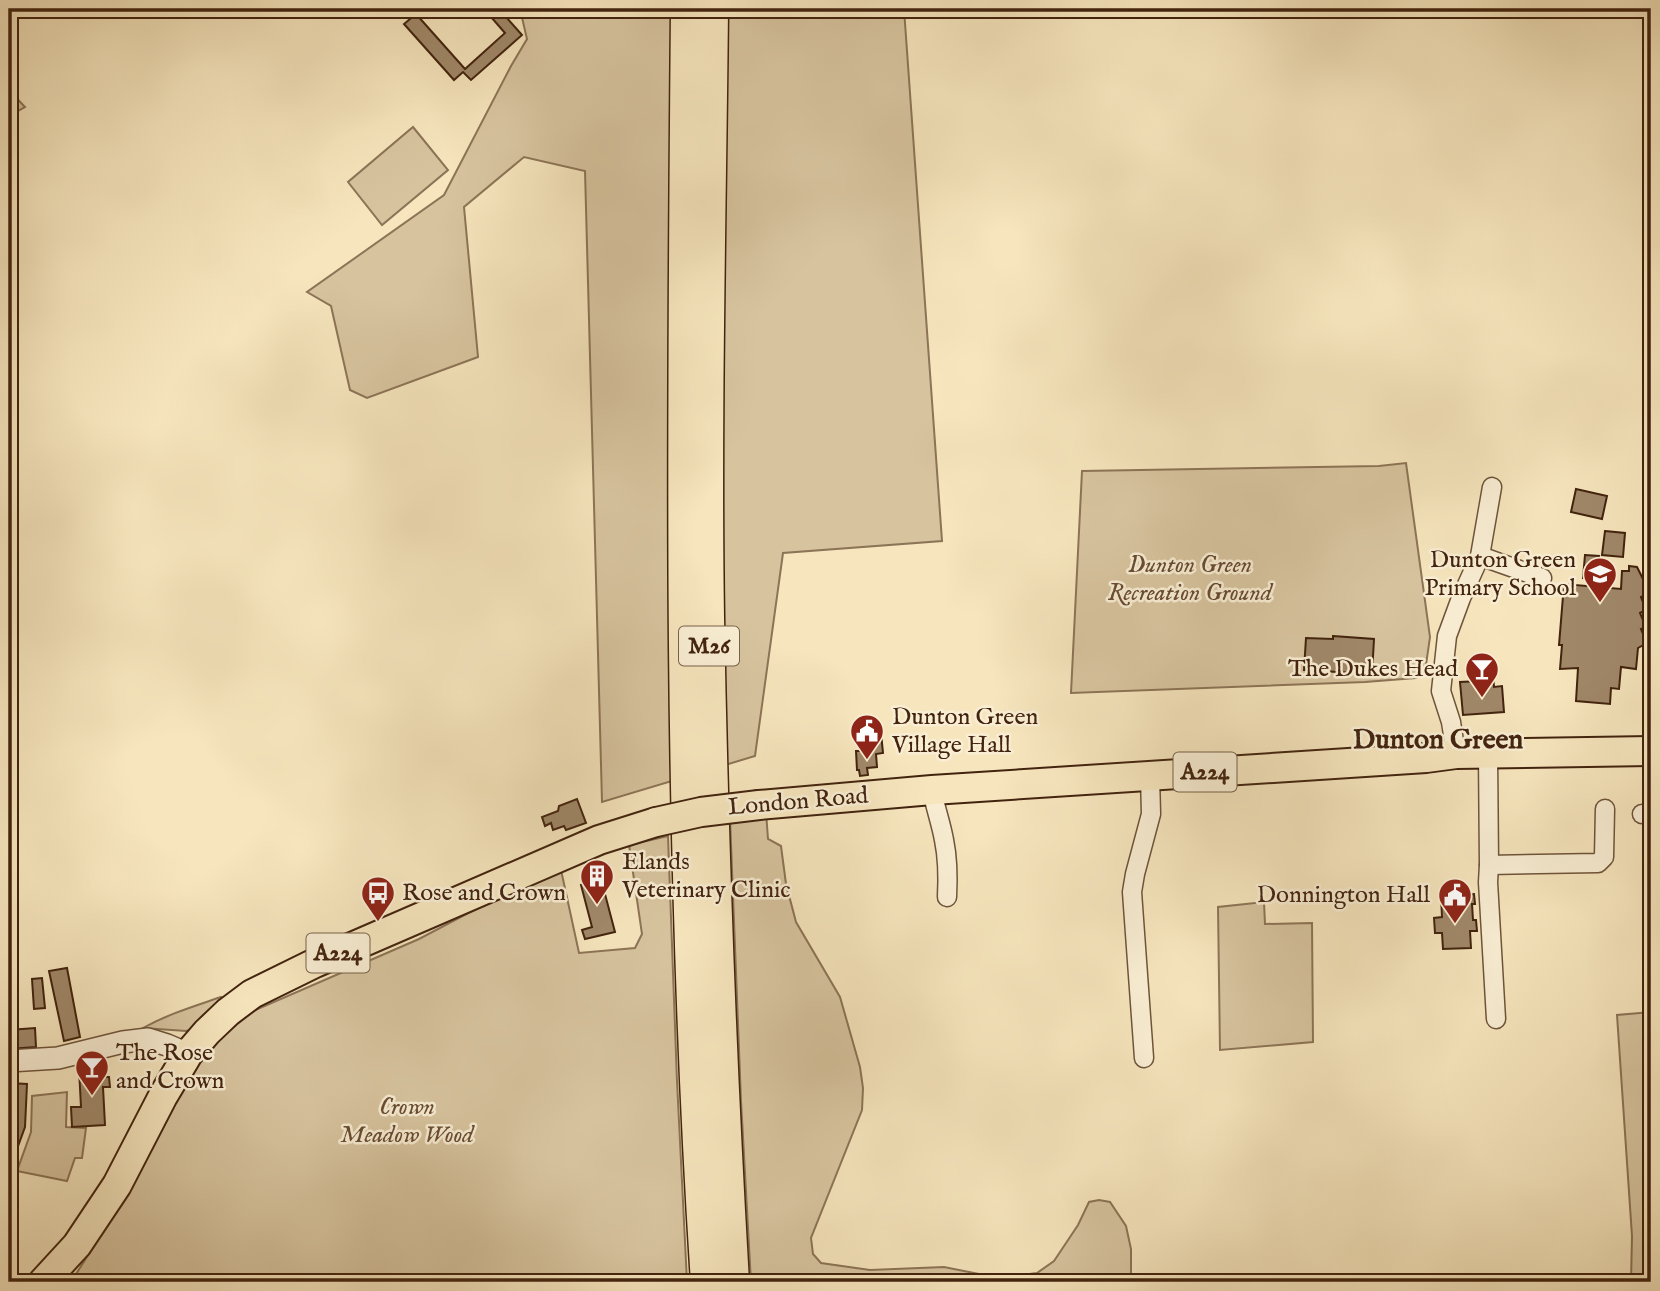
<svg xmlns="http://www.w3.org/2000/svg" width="1660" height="1291" viewBox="0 0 1660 1291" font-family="'IM FELL English',serif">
  <rect width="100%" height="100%" fill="#f6e5bd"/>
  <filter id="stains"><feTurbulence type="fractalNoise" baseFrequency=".00286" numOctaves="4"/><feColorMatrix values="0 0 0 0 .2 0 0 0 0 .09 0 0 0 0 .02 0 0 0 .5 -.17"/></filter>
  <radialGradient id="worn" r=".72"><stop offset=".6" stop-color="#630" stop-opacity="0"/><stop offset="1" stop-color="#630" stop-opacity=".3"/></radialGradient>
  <g fill="#d7c49f" stroke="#8c7456" stroke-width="2">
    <polygon points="520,9 904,9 942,541 783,553 755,756 602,802 585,171 524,157 464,207 478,357 367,398 350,390 331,306 307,292 444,195 511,66 527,39"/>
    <polygon points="9,90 25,107 9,116"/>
    <polygon points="413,127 448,170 382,225 348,182"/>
    <polygon points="1406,463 1430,637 1425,672 1416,678 1365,682 1071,693 1082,471 1379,466"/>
    <polygon points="766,812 768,839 781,846 786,884 796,922 840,997 860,1067 863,1088 862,1110 811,1238 813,1254 821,1263 870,1270 944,1267 999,1278 1037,1273 1054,1261 1078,1225 1089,1202 1099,1200 1110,1202 1126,1226 1131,1249 1131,1282 751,1282 741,1101 730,818"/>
    <polygon points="668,836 677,1081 687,1282 71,1282 128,1192 159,1124 207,1049 253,1011 419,939 512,890 561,870 579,953 635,948 642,934 629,845"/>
    <polygon points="1264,902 1265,924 1312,923 1313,1042 1220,1050 1218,907"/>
    <path d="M221,997L227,1000L200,1027L186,1031L143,1028C168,1014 195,1006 221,997Z"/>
    <polygon points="1651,1012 1651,1282 1631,1282 1632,1236 1617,1015"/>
    <polygon points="67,1092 66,1127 86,1128 82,1158 75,1158 67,1181 17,1171 31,1132 32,1096"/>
  </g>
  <g fill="#a08869" stroke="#42230e" stroke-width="2">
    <polygon points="484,9 499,9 522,35 471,80 463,72 454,80 404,24 416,14 465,69 505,33"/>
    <polygon points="1576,489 1607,496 1602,519 1571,512"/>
    <polygon points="1605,531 1625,533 1623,557 1602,555"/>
    <polygon points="1585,555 1599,556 1597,579 1583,578"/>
    <polygon points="1629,566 1637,567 1650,593 1641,597 1646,610 1640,613 1646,627 1641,629 1647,643 1638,648 1636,669 1621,667 1619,689 1611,688 1610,704 1576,701 1578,668 1560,669 1562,645 1559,645 1564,584 1621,589 1622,571 1629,571"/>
    <polygon points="1333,636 1374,639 1372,674 1304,670 1306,638 1333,639"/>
    <polygon points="1493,675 1494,687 1502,686 1504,712 1463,715 1460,682 1481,681 1481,676"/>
    <polygon points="881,733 883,753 876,754 877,767 867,768 868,775 860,776 859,770 857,770 856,751 860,751 858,734"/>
    <polygon points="577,799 586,823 566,830 564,826 553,830 551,823 545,826 542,817 558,811 559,806"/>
    <polygon points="601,879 615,932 585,939 582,930 592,927 581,885"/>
    <polygon points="1474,894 1475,904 1472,904 1473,920 1476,920 1477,931 1470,931 1471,948 1443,949 1442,933 1435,933 1434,918 1442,917 1441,896"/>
    <polygon points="67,968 80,1037 64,1041 49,971"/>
    <polygon points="42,978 45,1008 34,1009 32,979"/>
    <polygon points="35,1028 36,1047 9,1049 9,1030"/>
    <polygon points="103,1067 103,1077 109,1077 110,1087 103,1087 105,1125 72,1127 71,1107 81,1107 79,1069"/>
    <polygon points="9,1083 27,1084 25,1127 9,1171"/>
  </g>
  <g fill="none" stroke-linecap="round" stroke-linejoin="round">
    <g stroke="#6f543a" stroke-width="21">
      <g id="minor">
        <polyline points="1480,556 1542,578"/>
        <polyline points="1456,754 1451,722 1441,691 1447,636 1461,598 1480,556 1492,487"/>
        <polyline points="1488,754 1489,865 1488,882 1496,1019"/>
        <path d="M932,790C935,807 941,823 944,840C948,859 948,878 947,897"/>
        <polyline points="1642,814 1651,814"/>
        <polyline points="1489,865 1598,863 1604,857 1605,809"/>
        <polyline points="1144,1058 1132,892 1135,874 1151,814 1150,776"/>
      </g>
    </g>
    <g stroke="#6f543a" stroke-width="24">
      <polyline id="tertiary" points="9,1061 58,1058 123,1042 148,1039 167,1045 188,1054"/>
    </g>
    <g stroke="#42230e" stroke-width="32">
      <g id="primary">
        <polyline points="759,805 932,790 1426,758 1456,754 1651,751"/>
        <polyline points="43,1282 77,1245 117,1185 163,1096 188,1054 207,1032 228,1012 252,994 315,963 599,840 656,822"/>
      </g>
    </g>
    <g stroke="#42230e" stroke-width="35">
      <g id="motorway">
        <path d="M687,9C683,433 679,858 707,1282"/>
        <path d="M712,9C710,211 705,414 708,617C712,839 720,1061 733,1282"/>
      </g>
    </g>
    <use href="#minor" stroke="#f9eed4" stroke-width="18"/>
    <use href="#tertiary" stroke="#f9eed4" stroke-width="21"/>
    <use href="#primary" stroke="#f6e5bd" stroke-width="28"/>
    <use href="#motorway" stroke="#f6e5bd" stroke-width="32"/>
    <g stroke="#42230e" stroke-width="32" stroke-linecap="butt">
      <polyline id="primary-bridge" points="656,822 701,812 759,805"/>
    </g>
    <use href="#primary-bridge" stroke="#f6e5bd" stroke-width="28"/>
  </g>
  <defs>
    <g id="school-pin" transform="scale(1.75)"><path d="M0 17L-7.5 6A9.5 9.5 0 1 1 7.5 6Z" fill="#8f2418" stroke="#f9eed4"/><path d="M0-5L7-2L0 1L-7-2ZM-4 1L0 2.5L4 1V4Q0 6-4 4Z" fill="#fff"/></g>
    <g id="bar-pin" transform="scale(1.75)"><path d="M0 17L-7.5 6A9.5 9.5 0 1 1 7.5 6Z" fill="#8f2418" stroke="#f9eed4"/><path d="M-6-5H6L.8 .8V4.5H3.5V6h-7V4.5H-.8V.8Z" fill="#fff"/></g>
    <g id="civic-pin" transform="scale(1.75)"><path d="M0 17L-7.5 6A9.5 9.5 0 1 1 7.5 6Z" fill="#8f2418" stroke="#f9eed4"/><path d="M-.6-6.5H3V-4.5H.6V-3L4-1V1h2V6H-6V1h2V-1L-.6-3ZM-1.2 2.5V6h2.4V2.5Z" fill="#fff"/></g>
    <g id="building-pin" transform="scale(1.75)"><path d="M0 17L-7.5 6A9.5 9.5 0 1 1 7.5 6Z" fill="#8f2418" stroke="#f9eed4"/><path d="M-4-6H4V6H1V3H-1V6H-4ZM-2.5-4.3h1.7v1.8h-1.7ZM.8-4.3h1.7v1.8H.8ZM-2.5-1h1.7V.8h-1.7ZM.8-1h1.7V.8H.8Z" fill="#fff"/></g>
    <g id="bus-pin" transform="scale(1.75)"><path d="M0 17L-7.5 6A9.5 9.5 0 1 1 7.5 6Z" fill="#8f2418" stroke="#f9eed4"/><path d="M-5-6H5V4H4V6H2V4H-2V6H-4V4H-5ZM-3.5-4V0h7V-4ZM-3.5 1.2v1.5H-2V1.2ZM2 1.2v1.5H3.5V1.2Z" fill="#fff"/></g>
  </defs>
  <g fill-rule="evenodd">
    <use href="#school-pin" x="1600" y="574"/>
    <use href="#bar-pin" x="1482" y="669"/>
    <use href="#civic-pin" x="867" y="731"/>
    <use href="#building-pin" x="597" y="876"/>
    <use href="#bus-pin" x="378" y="893"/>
    <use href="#civic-pin" x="1455" y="895"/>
    <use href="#bar-pin" x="92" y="1067"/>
  </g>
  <g text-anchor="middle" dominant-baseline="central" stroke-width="5" stroke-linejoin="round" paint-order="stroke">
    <g fill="#f9eed4" stroke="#796049" stroke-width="2">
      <rect x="679" y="626.5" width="60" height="39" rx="5"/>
      <rect x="1173.5" y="752.5" width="63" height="39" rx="5"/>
      <rect x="306.5" y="933.5" width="63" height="39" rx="5"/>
    </g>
    <g font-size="23" font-weight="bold" fill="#42230e">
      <text x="709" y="646">M26</text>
      <text x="1205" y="772">A224</text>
      <text x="338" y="953">A224</text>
    </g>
    <g font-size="24" fill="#42230e" stroke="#f9eed4" text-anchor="start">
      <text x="1576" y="560" text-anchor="end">Dunton Green<tspan x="1576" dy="28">Primary School</tspan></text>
      <text x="1458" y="669" text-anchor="end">The Dukes Head</text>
      <text x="892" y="717">Dunton Green<tspan x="892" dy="28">Village Hall</tspan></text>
      <text x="622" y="862">Elands<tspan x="622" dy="28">Veterinary Clinic</tspan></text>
      <text x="402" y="893">Rose and Crown</text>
      <text x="1430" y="895" text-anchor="end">Donnington Hall</text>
      <text x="116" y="1053">The Rose<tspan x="116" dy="28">and Crown</tspan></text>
    </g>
    <g font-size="24" font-style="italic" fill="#674b32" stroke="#f9eed4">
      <text x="1190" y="565">Dunton Green<tspan x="1190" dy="28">Recreation Ground</tspan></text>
      <text x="407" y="1107">Crown<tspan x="407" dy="28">Meadow Wood</tspan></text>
    </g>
    <g font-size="24" fill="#42230e" stroke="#f9eed4">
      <text transform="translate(798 802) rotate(-5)">London Road</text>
    </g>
    <g font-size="28" font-weight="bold" fill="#42230e" stroke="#f9eed4">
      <text x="1438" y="740">Dunton Green</text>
    </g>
  </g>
  <rect width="1660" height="1291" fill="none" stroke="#f6e5bd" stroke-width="35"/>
  <rect x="10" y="10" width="1639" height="1270" fill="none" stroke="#42230e" stroke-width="3.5"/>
  <rect x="18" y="18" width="1625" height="1256" fill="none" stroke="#42230e" stroke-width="2"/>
  <rect width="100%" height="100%" filter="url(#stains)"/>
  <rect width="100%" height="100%" fill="url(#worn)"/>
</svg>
